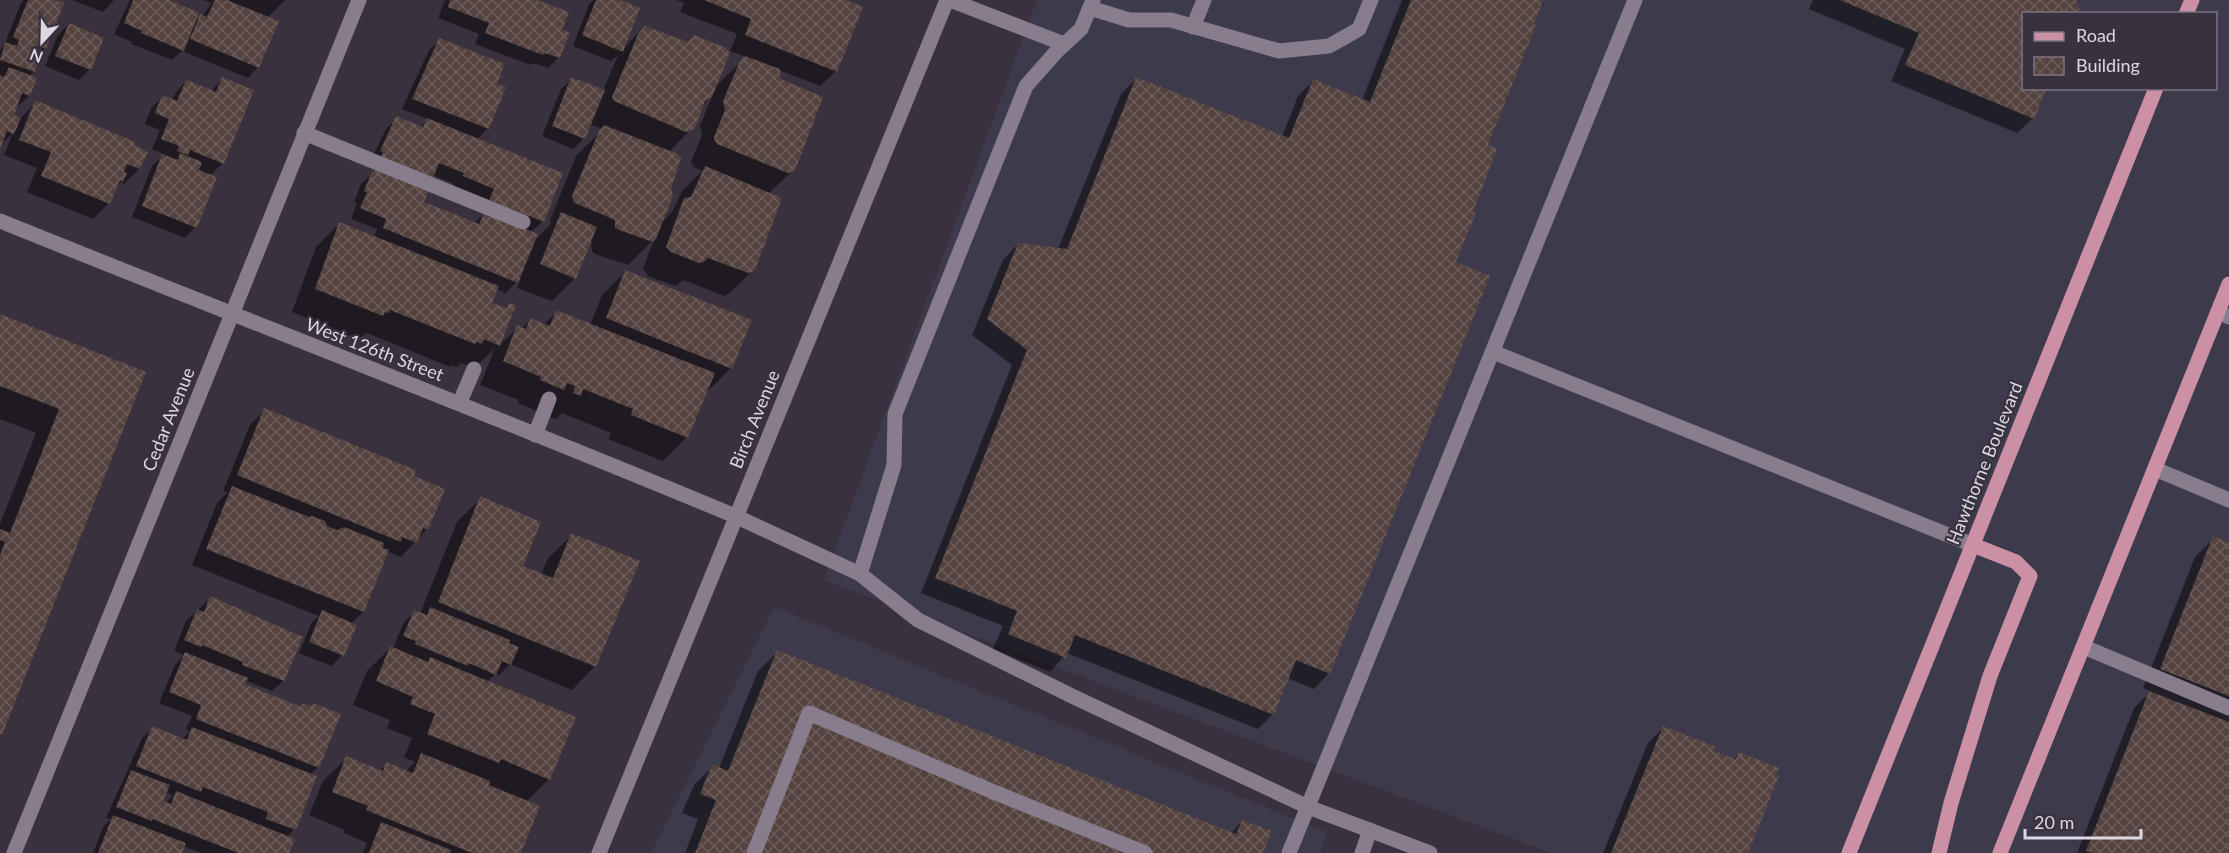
<svg xmlns="http://www.w3.org/2000/svg" width="2229" height="853" viewBox="0 0 2229 853" font-family="Lato,sans-serif">
  <defs>
    <pattern id="building-cross-hatch" width="8" height="8" patternUnits="userSpaceOnUse" patternTransform="scale(1.5)"><rect width="8" height="8" fill="#54423e"/><path d="M0 0l8 8M0 8l8-8" fill="none" stroke="#6c5d5a"/></pattern>
  </defs>
  <rect width="100%" height="100%" fill="#3a313f"/>
  <g fill="#3d3a4c" fill-rule="evenodd">
    <path d="M1037,0H2229V853H1551L824,580ZM2024,14H2216V88H2024Z"/>
    <polygon points="774,607 1327,832 1320,853 651,853"/>
  </g>
  <g fill="#0007" fill-rule="evenodd">
    <polygon points="24,0 51,0 45,49 39,54 34,72 29,76 35,79 29,96 18,106 16,105 12,116 20,119 36,102 132,146 139,169 124,184 121,182 115,188 108,204 93,219 27,192 37,168 4,155 13,133 0,145 0,50 4,45 21,3"/>
    <polygon points="72,0 114,0 103,12"/>
    <polygon points="130,0 165,0 193,23 201,16 203,16 211,3 203,0 285,0 267,18 258,67 248,78 182,51 172,60 131,44 132,42 114,34"/>
    <polygon points="445,0 533,0 560,31 568,33 558,58 548,68 533,63 531,65 475,44 479,34 438,18"/>
    <path d="M594,0H616L622,50L642,29L714,88L746,57L730,51L737,34L680,12L684,3L676,0H842L836,71L820,86L779,70L795,168L768,194L754,269L730,293L724,296L684,280L675,286L648,276L643,268L655,238L628,265L595,254L592,251L591,238L575,278L552,301L517,288L521,277L506,293L496,289L490,303L505,309L510,304L514,306L498,347L518,327L522,328L530,320L543,325L557,312L590,325L602,295L626,271L731,368L708,391H706L687,437L663,461L608,439L611,433L562,413L556,419L550,417L553,410L545,407L539,412L518,403L519,400L480,385L495,348L475,368L461,363L457,367L452,365L450,367L367,333L358,339L292,312L316,247L340,223L374,237L377,229L351,219L357,203L354,202L361,184L376,170L371,168L373,163L370,162L386,129L397,118L420,128L428,119L402,109L429,50L440,40L495,84L488,128L476,140L543,221L531,232L534,241L551,224L550,220L576,156L603,129L589,124L584,138L573,149L542,136L561,89L572,79L603,91L618,55L611,61L573,46L589,4ZM713,94L700,126L702,135L691,162L694,167L702,171L682,191L672,212L660,224L669,152L693,127L702,106ZM433,175L454,184L453,187L485,212L474,224L422,203Z"/>
    <polygon points="1402,0 1542,0 1486,146 1471,213 1329,673 1314,689 1287,678 1273,714 1258,729 1067,653 1050,672 993,649 1003,626 921,593 1012,365 972,335 1003,260 1018,244 1058,249 1121,94 1136,79 1282,137 1298,96 1313,81 1362,100"/>
    <polygon points="1813,0 2074,0 2024,14 2024,88 2033,118 2017,133 1891,81 1905,49 1809,9"/>
    <polygon points="69,24 90,69 79,80 45,66 58,35"/>
    <polygon points="222,79 223,163 210,176 195,227 185,238 132,217 152,166 164,154 152,149 160,130 145,124 152,107 163,97 172,100 176,92 186,81 211,91"/>
    <polygon points="0,315 144,373 0,734 0,524 36,433 0,419"/>
    <polygon points="265,410 412,477 427,529 401,557 388,552 385,555 363,612 351,624 342,655 332,666 299,653 312,622 319,616 192,565 217,503 228,492 223,491 250,425"/>
    <polygon points="481,498 522,567 541,575 548,558 572,535 595,666 572,690 510,664 499,675 495,674 487,682 549,779 526,802 520,853 363,853 367,843 344,833 345,830 309,815 323,781 347,758 379,771 387,764 406,771 415,762 404,757 412,738 387,728 390,720 353,705 367,671 391,647 393,648 404,622 415,612 420,614 457,522"/>
    <polygon points="2214,538 2229,544 2229,853 2077,853 2134,708 2151,691 2143,688 2195,557"/>
    <path d="M211,598L283,681L272,691L245,680L243,685L300,708L303,705L318,767L310,775L294,829L287,837L288,853H201L183,846L180,853H93L103,827L111,819L106,818L142,738L153,728L182,739L190,731L186,729L192,716L159,703L175,665L184,655L174,651L186,621ZM165,792L173,795L165,804L161,802Z"/>
    <polygon points="777,652 1230,834 1242,821 1262,853 685,853 698,819 682,813 694,785 713,766 719,768 758,671"/>
    <polygon points="1663,728 1733,760 1739,754 1747,853 1603,853 1648,743"/>
  </g>
  <g fill="url(#building-cross-hatch)">
    <polygon points="28,0 55,0 64,3 46,49 36,46 34,53 41,55 35,72 0,60 5,42 17,46 19,40 13,37"/>
    <polygon points="133,0 169,0 199,13 184,51 141,33 142,31 124,23"/>
    <polygon points="215,0 227,0 279,21 259,68 190,39 200,14 207,17"/>
    <polygon points="450,0 537,0 569,12 562,30 570,32 560,58 544,53 543,55 485,33 489,23 448,7"/>
    <polygon points="596,0 620,0 640,8 623,52 582,35"/>
    <polygon points="704,0 846,0 863,7 837,72 745,35 751,19"/>
    <polygon points="1411,0 1543,0 1534,24 1536,25 1488,145 1497,149 1473,212 1476,213 1456,262 1490,276 1330,674 1296,660 1274,715 1075,635 1066,658 1008,634 1017,611 935,578 1027,350 987,319 1018,243 1067,249 1136,77 1289,138 1313,79 1370,102"/>
    <polygon points="1840,0 2076,0 2080,9 2074,14 2024,14 2024,88 2047,88 2034,119 1905,65 1919,33"/>
    <polygon points="69,23 104,38 91,70 55,56"/>
    <polygon points="645,26 688,42 694,35 726,48 729,51 729,56 712,97 705,101 695,128 691,131 686,132 614,101 612,97 638,34"/>
    <polygon points="439,38 505,64 497,84 506,87 489,129 412,99"/>
    <polygon points="745,56 780,69 781,79 823,97 796,168 792,172 788,173 717,144 715,141 714,137 725,110 723,101 740,61"/>
    <polygon points="9,67 37,78 30,96 22,93 14,115 21,118 14,134 7,131 0,149 0,75 4,77"/>
    <polygon points="222,77 254,90 224,164 190,150 188,155 177,151 179,146 161,139 169,119 155,113 162,95 177,101 186,80 216,92"/>
    <polygon points="571,77 605,90 585,139 552,126"/>
    <polygon points="35,100 135,142 134,145 148,152 140,169 127,164 124,172 127,173 123,182 120,180 110,204 41,176 51,152 19,140"/>
    <polygon points="396,116 423,127 427,118 563,173 544,222 489,200 494,189 463,176 464,173 439,163 433,178 381,158 383,152 380,151"/>
    <polygon points="604,125 678,154 681,158 671,189 673,196 656,239 653,242 619,230 615,228 615,220 575,203 573,200 572,196 599,131"/>
    <polygon points="180,153 202,162 199,170 217,177 197,228 142,206 162,154 178,160"/>
    <polygon points="705,166 782,198 755,270 752,272 748,273 708,258 702,263 699,263 671,252 666,247 684,198 691,197"/>
    <polygon points="376,168 429,190 424,202 479,224 484,212 538,234 518,283 383,228 386,219 360,208 367,193 364,191 372,171 374,172"/>
    <polygon points="561,212 597,227 576,279 540,264"/>
    <polygon points="339,222 499,286 492,303 507,308 509,303 516,305 500,346 484,339 482,344 476,342 475,344 390,310 389,313 385,312 383,316 315,289"/>
    <polygon points="625,270 752,320 732,369 606,318"/>
    <polygon points="556,310 715,373 688,438 631,415 633,409 583,389 581,396 573,393 575,386 567,383 564,390 540,380 541,377 503,361 517,325 526,329 530,318 550,326"/>
    <polygon points="0,314 146,372 2,735 0,734 0,555 5,542 0,540 0,529 10,533 59,409 0,386"/>
    <polygon points="264,408 416,470 414,476 445,489 428,530 423,528 417,543 402,537 401,542 237,475"/>
    <polygon points="232,486 309,517 312,516 325,521 327,526 337,530 344,527 384,543 383,548 389,550 364,612 206,549"/>
    <polygon points="480,496 541,522 523,566 553,578 571,533 640,561 596,667 438,602"/>
    <polygon points="2213,536 2229,543 2229,696 2160,669"/>
    <polygon points="210,596 303,637 284,681 242,665 243,662 202,645 201,647 184,640 197,609 204,612"/>
    <polygon points="430,607 510,640 509,643 519,647 511,665 502,661 496,675 469,663 468,666 415,644 416,641 403,636 414,610 427,615"/>
    <polygon points="322,610 357,625 344,656 309,642"/>
    <polygon points="390,646 428,662 430,657 576,717 550,780 501,759 499,763 427,734 435,714 410,704 413,697 376,681"/>
    <polygon points="777,650 1236,834 1242,820 1272,831 1263,853 695,853 716,800 700,794 712,764 728,771"/>
    <polygon points="185,652 248,678 245,684 301,707 303,703 311,707 313,703 341,714 319,768 196,719 201,705 169,692"/>
    <polygon points="2149,691 2229,722 2229,853 2093,853 2086,851"/>
    <polygon points="152,726 187,740 192,727 317,776 296,830 266,819 268,812 203,787 201,792 136,766"/>
    <polygon points="1663,726 1716,747 1714,751 1736,759 1739,752 1779,768 1776,775 1779,776 1748,853 1611,853"/>
    <polygon points="421,753 490,781 489,785 540,806 521,853 472,853 366,810 368,806 332,792 346,756 383,771 386,762 413,773"/>
    <polygon points="131,770 170,785 163,801 171,804 176,791 295,839 289,853 238,853 152,819 152,821 116,807"/>
    <polygon points="113,815 186,843 182,853 98,853"/>
    <polygon points="381,822 451,850 450,853 369,853"/>
  </g>
  <g fill="none" stroke-linecap="round" stroke-linejoin="round">
    <g stroke="#887d8d" stroke-width="15">
      <polyline points="950,0 1064,44"/>
      <polyline points="1090,8 1129,20 1171,20 1279,51 1329,46 1359,29 1371,0"/>
      <polyline points="1193,27 1204,0"/>
      <polyline points="304,133 523,222"/>
      <polyline points="2218,312 2229,317"/>
      <polyline points="1493,352 1973,545"/>
      <polyline points="460,402 474,369"/>
      <polyline points="535,435 549,399"/>
      <polyline points="2155,469 2229,500"/>
      <polyline points="735,516 860,574 918,620 1074,697 1308,807 1430,853"/>
      <polyline points="860,574 894,465 895,414 1026,86 1056,52 1081,29 1093,0"/>
      <polyline points="2084,647 2229,708"/>
      <polyline points="754,853 809,713 996,793 1145,853"/>
      <polyline points="1289,853 1635,0"/>
      <polyline points="1362,853 1370,830"/>
    </g>
    <g stroke="#887d8d" stroke-width="15">
      <path d="M0,221C245,320 491,414 735,516"/>
      <polyline points="14,853 359,0"/>
    </g>
    <polyline stroke="#887d8d" stroke-width="15" points="599,853 947,0"/>
    <g stroke="#cb90a4" stroke-width="15">
      <polyline points="2186,14 2192,0"/>
      <polyline points="1849,853 2156,88"/>
      <polyline points="1939,853 1951,803 1990,676 2030,576 2016,562 1973,545"/>
      <polyline points="2000,853 2229,284"/>
    </g>
  </g>
  <g text-anchor="middle" dominant-baseline="central" stroke-width="4.5" stroke-linejoin="round" paint-order="stroke">
    <g font-size="18" fill="#ded8e1" stroke="#3a313f">
      <text transform="translate(375 349) rotate(21)">West 126th Street</text>
      <text transform="translate(168 419) rotate(-68)">Cedar Avenue</text>
      <text transform="translate(754 419) rotate(-68)">Birch Avenue</text>
      <text transform="translate(1984 463) rotate(-68)">Hawthorne Boulevard</text>
    </g>
  </g>
  <rect x="2022" y="12" width="195" height="78" fill="#3a313f" stroke="#7c7480" stroke-width="1.5"/>
  <rect x="2034" y="32" width="30" height="9" fill="#cb90a4" stroke="#7c7480" stroke-width="1.5"/>
  <text x="2076" y="42" font-size="18" fill="#ded8e1">Road</text>
  <rect x="2034" y="57" width="30" height="18" fill="url(#building-cross-hatch)" stroke="#7c7480" stroke-width="1.5"/>
  <text x="2076" y="72" font-size="18" fill="#ded8e1">Building</text>
  <g transform="translate(42 42) rotate(202)" stroke="#3a313f" stroke-width="4.5" paint-order="stroke">
  <path d="M0-4.5L10 22L0 15L-10 22Z" fill="#ded8e1"/>
  <text y="-9" font-size="16" font-weight="bold" text-anchor="middle" fill="#ded8e1">N</text>
  </g>
  <path d="M2025 829v9h116v-9" fill="none" stroke="#ded8e1" stroke-width="3"/>
  <text x="2034" y="829" font-size="18" fill="#ded8e1" stroke="#3a313f" stroke-width="4.5" paint-order="stroke">20 m</text>
</svg>
